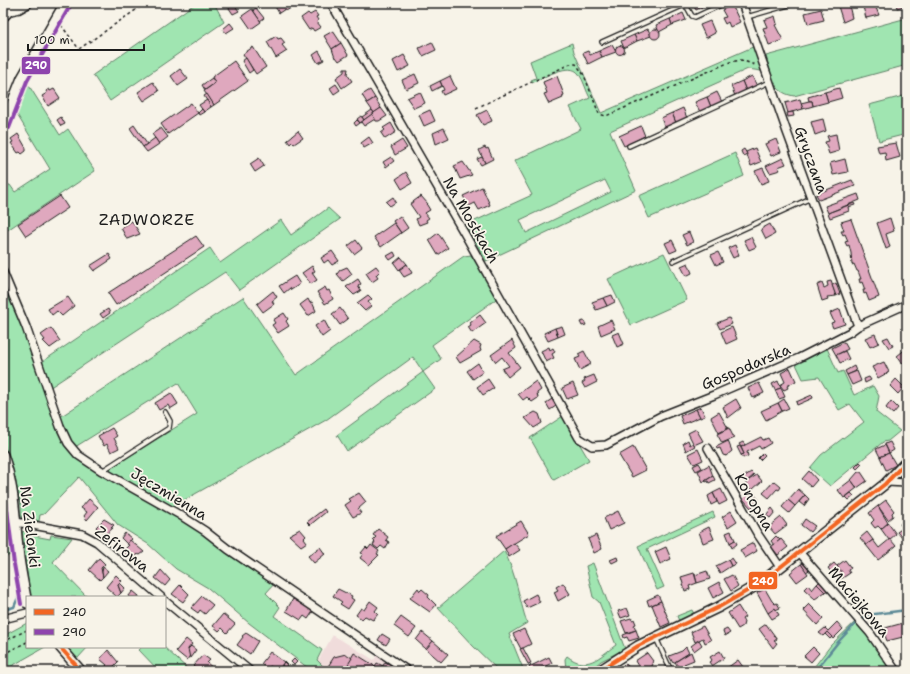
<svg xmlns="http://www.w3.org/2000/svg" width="910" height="674" viewBox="0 0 910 674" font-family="'Shantell Sans',sans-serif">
  <rect width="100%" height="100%" fill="#f7f3e8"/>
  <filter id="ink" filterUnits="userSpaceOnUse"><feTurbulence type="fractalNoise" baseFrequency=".025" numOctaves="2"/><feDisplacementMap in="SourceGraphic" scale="8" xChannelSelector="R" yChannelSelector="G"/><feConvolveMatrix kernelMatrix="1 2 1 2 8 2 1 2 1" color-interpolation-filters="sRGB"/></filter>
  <g filter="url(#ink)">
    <polygon fill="#f0dcdb" points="333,635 374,660 378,654 404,671 312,671"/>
    <g fill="#a0e5b1" stroke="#5e8066" fill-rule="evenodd">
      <polygon points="196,3 214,3 224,22 110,101 93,75"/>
      <path d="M907,18V65L794,96C771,92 772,75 766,56Z"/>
      <path d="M572,43L574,52L601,113L755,46L761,71L748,69L610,131L636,190L486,261L466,225L532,195L514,161L581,129L570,107L590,98C586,91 584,81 579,74C570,61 543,78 532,83L531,80L536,78L530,61ZM605,180L611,192L526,233L520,220Z"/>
      <polygon points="26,81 60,135 68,129 95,171 3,233 3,185 10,185 15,192 50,169 10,103"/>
      <polygon points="907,95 907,134 879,141 869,105"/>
      <polygon points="735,153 744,176 649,218 639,196"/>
      <polygon points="328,208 340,219 239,290 225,272 49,388 42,362 210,248 220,263 281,220 291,235"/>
      <polygon points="664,253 687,300 631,325 608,279"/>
      <polygon points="471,255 499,297 432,345 441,359 423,372 435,389 347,451 337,435 423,372 413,357 326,420 172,507 106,471 197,414 178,383 75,447 70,441 60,417 243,297 296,375 464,256"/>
      <polygon points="3,278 25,329 48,393 76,456 201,532 230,556 275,583 266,593 280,607 274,616 322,650 317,660 328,671 312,671 249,623 208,588 176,569 148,544 118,525 79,477 44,514 40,515 39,521 21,517 21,506 13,470 3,440"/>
      <polygon points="826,346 838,373 843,371 854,395 873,386 879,396 876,412 900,431 888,441 883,442 830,486 810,468 821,455 864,422 850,404 839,410 819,377 803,379 795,362"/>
      <polygon points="563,416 589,460 554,480 530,438"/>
      <polygon points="3,480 8,525 3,525"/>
      <polygon points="713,512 715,517 647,549 664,587 657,590 638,546"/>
      <polygon points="29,529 29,535 50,539 51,535 72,538 53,562 87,597 31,597 29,591 22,532"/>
      <polygon points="9,535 12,554 3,558 3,536"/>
      <path d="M504,551C516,573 519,599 527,623L509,634L524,671H499L473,646L438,608Z"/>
      <path d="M593,563L625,649L601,661L589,671H566L565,659L567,656C587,672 599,657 616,645L599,602L593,597L586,566Z"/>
      <polygon points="692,610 694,614 679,621 677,616"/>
      <polygon points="856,621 894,671 811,671 831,645"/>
      <polygon points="27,623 27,647 45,647 3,671 3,636"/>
      <polygon points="65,647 88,647 77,659"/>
      <polygon points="142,647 164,647 190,671 159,671 139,650"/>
    </g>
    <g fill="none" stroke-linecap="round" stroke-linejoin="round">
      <g stroke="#5d8a97" stroke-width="2.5">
        <polyline points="3,610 14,607 19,595 13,539"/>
        <polyline points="861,619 875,614 907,610"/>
        <polyline points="815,671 839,641 856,623"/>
      </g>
    </g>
    <g fill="#dfa8be" stroke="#1c1c1c">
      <polygon points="230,3 233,3 239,11 233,14 227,5"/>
      <polygon points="277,3 297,3 297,4 286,11 285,9 279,13 274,5"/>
      <polygon points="692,3 705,3 706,5 696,10"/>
      <polygon points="753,3 774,3 760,7 759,4 754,5"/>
      <polygon points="837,3 845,3 845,6 849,5 852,18 843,22"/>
      <polygon points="862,3 874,3 879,15 866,18"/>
      <polygon points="896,3 907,3 907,5 897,8"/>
      <polygon points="732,5 740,22 730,27 728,22 725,24 722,18 726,17 722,10"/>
      <polygon points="256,8 264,18 260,21 253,10"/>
      <polygon points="252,9 261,22 251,29 242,16"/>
      <polygon points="821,9 824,20 808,24 805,13"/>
      <polygon points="315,12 318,16 316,17 318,20 317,22 321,27 314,31 312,28 309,30 301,18 308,13 310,15"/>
      <polygon points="683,13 686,20 672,25 670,19"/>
      <polygon points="775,16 777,24 775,25 783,40 769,45 763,28 767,27 764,20"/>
      <polygon points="670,19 672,25 659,32 656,25"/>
      <polygon points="710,21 715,33 706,38 700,25"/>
      <polygon points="230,23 234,28 226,33 223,29"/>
      <polygon points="648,29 651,36 637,41 634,35"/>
      <circle cx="655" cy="34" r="5"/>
      <polygon points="333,31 341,43 332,49 324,36"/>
      <polygon points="634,35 637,41 624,48 621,41"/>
      <polygon points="276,36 278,39 281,38 285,43 282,45 287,51 276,58 267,42"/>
      <polygon points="432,42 436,50 423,56 419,48"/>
      <polygon points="341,43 348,55 339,61 336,57 335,58 332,49"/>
      <polygon points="612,45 616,52 602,57 599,51"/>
      <circle cx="620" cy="50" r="4.5"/>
      <polygon points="253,47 266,67 256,74 243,54"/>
      <polygon points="319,51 324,60 318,63 313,55"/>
      <polygon points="588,51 590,55 599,51 602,57 588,64 583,53"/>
      <polygon points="404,55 410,66 398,72 393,61"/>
      <polygon points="246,58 253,70 249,73 242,61"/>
      <polygon points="234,61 248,81 214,105 204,91 215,83 212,77"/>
      <polygon points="180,69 188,79 178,86 171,76"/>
      <polygon points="344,69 348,69 347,74 352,81 342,88 336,78 344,72"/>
      <polygon points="415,74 419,83 406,89 402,80"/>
      <polygon points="450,76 456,89 443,95 441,91 444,90 440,81"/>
      <polygon points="557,76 564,95 562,96 563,98 549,104 544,94 547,93 543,82"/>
      <polygon points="752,76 757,86 746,91 742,81"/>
      <polygon points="212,78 215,83 205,90 202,85"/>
      <polygon points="440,81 442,86 432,91 430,86"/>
      <polygon points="742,81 746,91 735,96 731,86"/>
      <polygon points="153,82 159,91 144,101 138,92"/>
      <polygon points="336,84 340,90 334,94 330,88"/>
      <polygon points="839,88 842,98 828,102 825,92"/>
      <polygon points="49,89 50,91 54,89 60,98 48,106 42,96 47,93 46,91"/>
      <polygon points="370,90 375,98 367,103 362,95"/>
      <polygon points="420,92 425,103 414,108 407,98"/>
      <polygon points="717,92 722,102 711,107 707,97"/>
      <polygon points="825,92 828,102 813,106 812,101 809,101 808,97"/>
      <polygon points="207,94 214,105 211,107 204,96"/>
      <polygon points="707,97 711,107 700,112 695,102"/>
      <polygon points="375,98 381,108 374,113 367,103"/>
      <polygon points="800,99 803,109 788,113 785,103"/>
      <polygon points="207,100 211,107 204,112 199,105"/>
      <polygon points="809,101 812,101 813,106 803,109 801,103"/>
      <polygon points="191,103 198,113 202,109 204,112 199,115 198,113 168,134 161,124"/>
      <polygon points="381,108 387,116 379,121 376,121 372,114"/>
      <polygon points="683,108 687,118 676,123 672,113"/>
      <polygon points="372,110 374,113 364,120 362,117"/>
      <polygon points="430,110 435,121 424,126 419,115"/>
      <polygon points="487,110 492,121 483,125 477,115"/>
      <polygon points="793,112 794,116 788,117 787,113"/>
      <polygon points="672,113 676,123 665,128 661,118"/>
      <polygon points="372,114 375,119 364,126 361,122"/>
      <polygon points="361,116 364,120 360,123 357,119"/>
      <polygon points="61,117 65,124 61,126 57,120"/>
      <polygon points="823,119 826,131 815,135 811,122"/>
      <polygon points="357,120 360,123 356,126 354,123"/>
      <polygon points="391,123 396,132 385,139 381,133 385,130 383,128"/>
      <polygon points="134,125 147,144 143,147 130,128"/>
      <polygon points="641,126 645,136 624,146 619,136"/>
      <polygon points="161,128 168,137 159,144 152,134"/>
      <polygon points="444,128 449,138 436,144 433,133"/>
      <polygon points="298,131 303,138 294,144 292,142 290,144 287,140"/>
      <polygon points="18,134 26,148 26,151 22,154 20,152 18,153 11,143 13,142 11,139"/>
      <polygon points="836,134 839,151 829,154 825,142 829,141 827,136"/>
      <polygon points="369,137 373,143 364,148 361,143"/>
      <polygon points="155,138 159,144 147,152 143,147"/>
      <polygon points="776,139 781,152 771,156 765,144"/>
      <polygon points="402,140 407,148 395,155 391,147"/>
      <polygon points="896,143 900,157 886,161 885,152 879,153 877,146"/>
      <polygon points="485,147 486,149 488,148 493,159 485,163 479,150"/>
      <polygon points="755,148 761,162 751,166 746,152"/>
      <polygon points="744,149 747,154 743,156 741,151"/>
      <polygon points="391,157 394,161 386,167 383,162"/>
      <polygon points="482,157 485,163 481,165 477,159"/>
      <polygon points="259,158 264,166 255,172 250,164"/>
      <polygon points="783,158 786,164 778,167 780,170 770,173 766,166"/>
      <polygon points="845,159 848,172 833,175 830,163"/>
      <polygon points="463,162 472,175 460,179 454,166"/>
      <polygon points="763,168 769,181 761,184 755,171"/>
      <polygon points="406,172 412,183 402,189 396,179"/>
      <polygon points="852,180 855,186 819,200 816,194"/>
      <polygon points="482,187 490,205 479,210 475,203 469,206 463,196"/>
      <polygon points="858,194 860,200 828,213 825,206"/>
      <polygon points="60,196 68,208 26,236 18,224"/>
      <polygon points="421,196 428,204 427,205 430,210 425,213 429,218 426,220 427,222 419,225 416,219 419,217 410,204"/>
      <polygon points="393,197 396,202 390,206 386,202"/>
      <polygon points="854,203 855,205 848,207 849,211 830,218 828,213"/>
      <polygon points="400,216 408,228 401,233 393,221"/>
      <polygon points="890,218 894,231 886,234 890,247 886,249 877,223"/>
      <polygon points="851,219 879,297 869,301 866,293 864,294 863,290 865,290 862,282 860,283 859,279 861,279 858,271 857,271 854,264 852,265 851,253 849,245 847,246 845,242 848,241 845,234 843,235 841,231 844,231 841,222"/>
      <polygon points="132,221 140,234 127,239 121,228"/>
      <polygon points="394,223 401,233 381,247 374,237"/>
      <polygon points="770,224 775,234 766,239 761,229"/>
      <polygon points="689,232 693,242 687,245 682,235"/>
      <polygon points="438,233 448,248 438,255 429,240"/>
      <polygon points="196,236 204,247 116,305 108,293"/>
      <polygon points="751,237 756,247 749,250 744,240"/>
      <polygon points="356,240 362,248 354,254 348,246"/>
      <polygon points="672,240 677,250 670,253 665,243"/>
      <polygon points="735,245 739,255 733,258 728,248"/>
      <polygon points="332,251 339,261 332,265 328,260 324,263 321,258"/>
      <polygon points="394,252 396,256 390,260 387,256"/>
      <polygon points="718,252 723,262 716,265 711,255"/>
      <polygon points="109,254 112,259 94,271 90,266"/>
      <polygon points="401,257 407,264 399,270 394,263"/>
      <polygon points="688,263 692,273 686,276 681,266"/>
      <polygon points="407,264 412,273 404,277 399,270"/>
      <polygon points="312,266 315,271 312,273 317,280 311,284 302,273"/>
      <polygon points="376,266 380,271 376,275 378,278 372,282 366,273"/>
      <polygon points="347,267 352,274 343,281 337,274 340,270"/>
      <polygon points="295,276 300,284 291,290 290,288 284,293 279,286"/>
      <polygon points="358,279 361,284 358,286 361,291 354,295 346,287"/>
      <polygon points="831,281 836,296 827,297 828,299 822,301 817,285 822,283 824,288 828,286 827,282"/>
      <polygon points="836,283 840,294 836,296 832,285"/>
      <polygon points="325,287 327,291 329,290 333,299 325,304 317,292"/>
      <polygon points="273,291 277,297 272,301 274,304 263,312 257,304"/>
      <polygon points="368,295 372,299 368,302 371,306 365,311 357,303"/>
      <polygon points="612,295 615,302 607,306 603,298"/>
      <polygon points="68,297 74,306 62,316 57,311 52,315 48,309"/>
      <polygon points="603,298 607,306 596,310 592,302"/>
      <polygon points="308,299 310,303 312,302 316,311 308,316 300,305"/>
      <polygon points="340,308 348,319 340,325 332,314"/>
      <polygon points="108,309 110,313 103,318 100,314"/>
      <polygon points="840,309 845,324 833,328 831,323 834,322 830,313"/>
      <polygon points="284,313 288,319 286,321 289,326 278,333 272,325 275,323 273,320"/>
      <polygon points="480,315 486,323 472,333 468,327 471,325 470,323"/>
      <polygon points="729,318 732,324 720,329 717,323"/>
      <polygon points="324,320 330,331 322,337 315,326"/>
      <polygon points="611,320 615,329 601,335 598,326"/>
      <polygon points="584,321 586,325 582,326 580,322"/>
      <polygon points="562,326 565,334 558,337 555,328"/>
      <polygon points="732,327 737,339 726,344 721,332"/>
      <polygon points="51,328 60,341 50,348 43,341 45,340 41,335"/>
      <polygon points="555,328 558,337 548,341 544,333"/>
      <polygon points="619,332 624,344 617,347 612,335"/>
      <polygon points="875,334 879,343 870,347 865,338"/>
      <polygon points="888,337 893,346 889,348 883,339"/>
      <polygon points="512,340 516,348 509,353 520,367 508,377 502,369 509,366 502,357 496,362 491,355"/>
      <polygon points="474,341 481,345 480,348 481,351 460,363 456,357"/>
      <polygon points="844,342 848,349 836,355 832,348"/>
      <polygon points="549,347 550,350 553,348 555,352 552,354 554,358 546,362 541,351"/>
      <polygon points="907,348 907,360 902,363 897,356"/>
      <polygon points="584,351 591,364 580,370 575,359 580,357 578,354"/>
      <polygon points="845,351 849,359 840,363 836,355"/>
      <polygon points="884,362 889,372 878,378 872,367"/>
      <polygon points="478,363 483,372 473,379 467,371"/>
      <polygon points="854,366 856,371 847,375 845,371"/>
      <polygon points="790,368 796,381 787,386 788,388 784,390 780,385 785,382 781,373"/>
      <polygon points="857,371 861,381 852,385 847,375"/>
      <polygon points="594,375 597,382 585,388 582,383 585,381 584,379"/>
      <polygon points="869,377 871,380 865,383 864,379"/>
      <polygon points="488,379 494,388 483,395 477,387"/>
      <polygon points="896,379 904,387 898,394 890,386"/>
      <polygon points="536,381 541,390 537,393 538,398 532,402 527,397 523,400 518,394"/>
      <polygon points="778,381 781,388 775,390 772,384"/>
      <polygon points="573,383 578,395 567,399 562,388"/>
      <polygon points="759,383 764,393 753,398 748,388"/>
      <polygon points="781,388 785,397 779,399 775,390"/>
      <polygon points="171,393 178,404 170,409 168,405 159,410 155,403"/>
      <polygon points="812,395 813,398 797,405 796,402"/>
      <polygon points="552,399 556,406 550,410 546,403"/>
      <polygon points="736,399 741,408 728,418 723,407"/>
      <polygon points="784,399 789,408 782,411 778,403"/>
      <polygon points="891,401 898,408 893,414 886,408"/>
      <polygon points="778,403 782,411 766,420 761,411"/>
      <polygon points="701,407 705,416 700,418 696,409"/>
      <polygon points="696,409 700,417 683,424 680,416"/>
      <polygon points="535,412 539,414 542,423 534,428 525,418"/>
      <polygon points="719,412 728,428 719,433 711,417"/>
      <polygon points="112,428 117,436 114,438 119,448 111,452 107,444 104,446 98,436"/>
      <polygon points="729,428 734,438 722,443 717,434"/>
      <polygon points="696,429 703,441 694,445 688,433"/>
      <polygon points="761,437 763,440 768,438 771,443 761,449 759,446 747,452 748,456 743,458 741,455 744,454 741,447"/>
      <polygon points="688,440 690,445 693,443 695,446 686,451 683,443"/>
      <polygon points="728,441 732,451 726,456 723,455 720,448 717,449 716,447"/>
      <polygon points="743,442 745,445 741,447 739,444"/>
      <polygon points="890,442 894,450 889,453 885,444"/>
      <polygon points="885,445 889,453 880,457 876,449"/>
      <polygon points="740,446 744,454 741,455 737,447"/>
      <polygon points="633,447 646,470 632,477 619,455"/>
      <polygon points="698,449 703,460 694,464 688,454"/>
      <polygon points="763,453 765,455 760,460 758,458"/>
      <polygon points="889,453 896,465 886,470 880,457"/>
      <polygon points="860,462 862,464 857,469 855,467"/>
      <polygon points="699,463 702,468 696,471 693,466"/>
      <polygon points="709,465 713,476 703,482 698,471"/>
      <polygon points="809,471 817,480 811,487 802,479"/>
      <polygon points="751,472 754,475 746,482 742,478"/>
      <polygon points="858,472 861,472 867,481 857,488 851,480"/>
      <polygon points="757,475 762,481 752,490 746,484 747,481"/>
      <polygon points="713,476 715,480 709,483 708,481 706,482 705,481"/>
      <polygon points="851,480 857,488 844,498 838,490"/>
      <polygon points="774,481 781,487 779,490 777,489 769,498 763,493"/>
      <polygon points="746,484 752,490 750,492 744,486"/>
      <polygon points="721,489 727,501 719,505 713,493"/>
      <polygon points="798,489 805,495 795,506 788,500"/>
      <polygon points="751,491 759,500 751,508 743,499"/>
      <polygon points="359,493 366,502 358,509 361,513 353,517 345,505 351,501 349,499"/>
      <polygon points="713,493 717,502 711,505 708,496"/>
      <polygon points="851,493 854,496 849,500 846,497"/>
      <polygon points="805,495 809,499 804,506 799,502"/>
      <polygon points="89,499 98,507 87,520 84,516 87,512 81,508"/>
      <polygon points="788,500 795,506 789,513 782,507"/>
      <polygon points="886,500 894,511 892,513 893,516 888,520 878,506"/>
      <polygon points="878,506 888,523 881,529 878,526 875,528 871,523 874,520 869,513"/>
      <polygon points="772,508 775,512 770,518 766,515"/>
      <polygon points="324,509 326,512 310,525 307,522"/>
      <polygon points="618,511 624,523 609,530 604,518"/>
      <polygon points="731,511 737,521 728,527 722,517"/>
      <polygon points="781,517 787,525 775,534 769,527"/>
      <polygon points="104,519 114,525 111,528 113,528 105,535 101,529 99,531 96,527"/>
      <polygon points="805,519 815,526 810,532 801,525"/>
      <polygon points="907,519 907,532 906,532 900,524"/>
      <polygon points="521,521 529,534 505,549 496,536"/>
      <polygon points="888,523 896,534 889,540 881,529"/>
      <polygon points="709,527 714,539 703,543 699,532"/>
      <polygon points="903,528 907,536 903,539 897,532"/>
      <polygon points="300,529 306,536 304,538 307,542 301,546 289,535"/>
      <polygon points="378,529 388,537 386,540 389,542 385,549 381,546 378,549 373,545 375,542 373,540 376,537 373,535"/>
      <polygon points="731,531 735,540 730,543 726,533"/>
      <polygon points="867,532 873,540 866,545 860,538"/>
      <polygon points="125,533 132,539 127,544 121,538"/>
      <polygon points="596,535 602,549 594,553 588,539"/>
      <polygon points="776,536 780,540 774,545 771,541"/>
      <polygon points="781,539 788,547 778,555 771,547"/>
      <polygon points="890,539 896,546 878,560 866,545 873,540 879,548"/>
      <polygon points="130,540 144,552 140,555 138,554 132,561 122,552 129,545 127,544"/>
      <polygon points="735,540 737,544 732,548 730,543"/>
      <polygon points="514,543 520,550 509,557 505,549"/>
      <polygon points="753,543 757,551 745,558 740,550"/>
      <polygon points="371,545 379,551 377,554 379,555 369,565 360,558 363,554 361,553 366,547 368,549"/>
      <polygon points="320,547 325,554 314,563 308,556"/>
      <polygon points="666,547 671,559 660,564 655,552"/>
      <polygon points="617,557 618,560 612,563 610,560"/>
      <polygon points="99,558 105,564 101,568 103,577 100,580 89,570"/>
      <polygon points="732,558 736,564 731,566 728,560"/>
      <polygon points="728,560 731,566 720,573 716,566"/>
      <polygon points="845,560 851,568 848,570 850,573 841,579 838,575 842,572 837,566"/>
      <polygon points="805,562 811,569 806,572 801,564"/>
      <polygon points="834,563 842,572 835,577 828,568"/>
      <polygon points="801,564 808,574 797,582 790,573"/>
      <polygon points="103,567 108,571 103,577 102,572"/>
      <polygon points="161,570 170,580 165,586 155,578"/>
      <polygon points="707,571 710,579 697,583 695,575"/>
      <polygon points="694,573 697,583 689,586 690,589 685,591 681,577"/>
      <polygon points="116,575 122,581 118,585 121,593 117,597 106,587"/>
      <polygon points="732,575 738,586 731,591 724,579"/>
      <polygon points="820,581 828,590 825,592 817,584"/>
      <polygon points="719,582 724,592 713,598 708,588"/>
      <polygon points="120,583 125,588 121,593 118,585"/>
      <polygon points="563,583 570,594 558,601 554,592 558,590 556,587"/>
      <polygon points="817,584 825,592 815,599 804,589 808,585 812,590"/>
      <polygon points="180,585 189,594 183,602 172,594"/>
      <polygon points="418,588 420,591 422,589 429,595 428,597 436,605 430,612 410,598"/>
      <polygon points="338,589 352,596 351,598 354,600 348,609 340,604 342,602 333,596"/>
      <polygon points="765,589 772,601 775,604 777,603 780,608 768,613 757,593"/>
      <polygon points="133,591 139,596 139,597 128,597"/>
      <polygon points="536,594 540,602 527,608 523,601"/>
      <polygon points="658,595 661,601 649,606 647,600"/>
      <polygon points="202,596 213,605 205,614 200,610 198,613 191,608"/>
      <polygon points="293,599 314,610 308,619 304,616 301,620 286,611"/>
      <polygon points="370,601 378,607 375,611 378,614 373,620 365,616 362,619 356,615 361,608 364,610"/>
      <polygon points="661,601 670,623 661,627 652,605"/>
      <polygon points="809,604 823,618 817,625 803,610"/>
      <polygon points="738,606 745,617 742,619 744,622 743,626 738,629 728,613"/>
      <polygon points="627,608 630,615 621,618 618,611"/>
      <polygon points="775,608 779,615 772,619 768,613"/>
      <polygon points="223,614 235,624 227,633 222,628 219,631 213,626"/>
      <polygon points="401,617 416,628 409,637 394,626"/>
      <polygon points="631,618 632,620 634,619 636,624 634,625 636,630 626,633 621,621"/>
      <polygon points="837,622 843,629 833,639 827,632 823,636 819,633 825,628 828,631"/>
      <polygon points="907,622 907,636 887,641 884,633 886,632 885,628"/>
      <polygon points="766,624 777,639 774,641 777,643 773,648 759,629"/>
      <polygon points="703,626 711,640 705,643 703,638 695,642 691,632"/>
      <polygon points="524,629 531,644 521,649 513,634"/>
      <polygon points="727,629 730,633 725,636 723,631"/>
      <polygon points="636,630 639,638 629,641 627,637 624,638 623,635"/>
      <polygon points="422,632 433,641 426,649 416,640"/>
      <polygon points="827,632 832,637 830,639 825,634"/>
      <polygon points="246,633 258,641 250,654 237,645 243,637 242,636"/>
      <polygon points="382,634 390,639 386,645 378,640"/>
      <polygon points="186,639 192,644 188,649 191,654 187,660 176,651"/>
      <polygon points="699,640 702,645 694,651 691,646"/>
      <polygon points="433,641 448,654 441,662 426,649"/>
      <polygon points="191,646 196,650 190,658 188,649"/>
      <polygon points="686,647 689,653 673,663 669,656 682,651"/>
      <polygon points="813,647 819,653 811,662 804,656"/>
      <polygon points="523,648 531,663 528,664 520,649"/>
      <polygon points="108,650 118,662 109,671 105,667 107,665 100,659"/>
      <polygon points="720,651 724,658 712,666 709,662 712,660 710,657"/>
      <polygon points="270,652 284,662 278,671 270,666 268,669 261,664"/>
      <polygon points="691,652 694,660 684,664 685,665 679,668 675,662"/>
      <polygon points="354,653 375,666 372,671 344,671"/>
      <polygon points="647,653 653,661 652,663 653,665 648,669 646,667 644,668 647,671 641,671 635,661"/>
      <polygon points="346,654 352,658 344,671 332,671 327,668 334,657"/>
      <polygon points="203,655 210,660 207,663 213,668 210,671 198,671 193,666"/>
      <polygon points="549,657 552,663 535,671 531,671 529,667"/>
      <polygon points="294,659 297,662 294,665 291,662"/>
      <polygon points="738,660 746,671 730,671 727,668"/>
      <polygon points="284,662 287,665 285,668 282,665"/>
      <polygon points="385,662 391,665 388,670 390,671 372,671 377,663 383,666"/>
      <polygon points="626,664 632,671 618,671"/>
    </g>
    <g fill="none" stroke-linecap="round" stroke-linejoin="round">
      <g stroke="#1c1c1c" stroke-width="6">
        <g id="service">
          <polyline points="747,17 795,3"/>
          <polyline points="602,42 682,6 687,7 692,16 695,17 725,3"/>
          <polyline points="629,146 769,82"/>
          <polyline points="673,261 811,198"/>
          <polyline points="102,471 169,428 170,421 165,412"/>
          <polyline points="656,638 671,671"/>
        </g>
      </g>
      <g stroke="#1c1c1c" stroke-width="10">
        <g id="minor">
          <polyline points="331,3 467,238 579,438 592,446 606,445 661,416 714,395 799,358 850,332 858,326 907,304"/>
          <polyline points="742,3 787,132 858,326"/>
          <polyline points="3,272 26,327 60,426 68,443 78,455 102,471 180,515 205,531 228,549 408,671"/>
          <polyline points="708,448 757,533 780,567"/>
          <polyline points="887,482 907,483"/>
          <polyline points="16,522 82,534 97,542 161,597"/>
          <polyline points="799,552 870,633 896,671"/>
          <polyline points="165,601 250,671"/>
          <polyline points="3,619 27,613"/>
        </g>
      </g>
      <g stroke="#1c1c1c" stroke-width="12">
        <g id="tertiary">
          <polyline points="3,126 22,78 65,3"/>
          <path d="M3,455C15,488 15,523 19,558C21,573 24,588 27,603"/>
          <polyline points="60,647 81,671"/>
          <polyline points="599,671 638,646 719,607 759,584 885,484 907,461"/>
        </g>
      </g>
      <g stroke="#1c1c1c" stroke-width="13">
        <polyline id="secondary" points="3,11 18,8 27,3"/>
      </g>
      <g stroke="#1c1c1c" stroke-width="16">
        <polyline id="motorway" points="3,14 6,11"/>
      </g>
      <g stroke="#1c1c1c" stroke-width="1.5" stroke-dasharray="3 3" stroke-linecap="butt">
        <polyline points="61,25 79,49 146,3"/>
        <polyline points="476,108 570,64 576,64 584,75 599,114 606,116 730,62 741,60 755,65"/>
        <polyline points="3,642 27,630"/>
        <polyline points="3,654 27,642"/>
      </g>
      <use href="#service" stroke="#f7f3e8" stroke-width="3.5"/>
      <use href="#minor" stroke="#f7f3e8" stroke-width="7"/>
      <use href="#tertiary" stroke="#f7f3e8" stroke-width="9"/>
      <use href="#secondary" stroke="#f7f3e8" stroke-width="10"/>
      <use href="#motorway" stroke="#f7f3e8" stroke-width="13"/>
      <g stroke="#f7f3e8" stroke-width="7">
        <g id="bus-1">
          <polyline points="60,647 81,671"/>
          <polyline points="599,671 638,646 719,607 759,584 885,484 907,461"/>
        </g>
      </g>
      <g stroke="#f7f3e8" stroke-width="7">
        <g id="bus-2">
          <polyline points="9,128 27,81 70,6"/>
          <polyline points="3,477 14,564 21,604"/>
        </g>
      </g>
      <use href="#bus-1" stroke="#f26522" stroke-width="4"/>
      <use href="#bus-2" stroke="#8e44ad" stroke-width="4"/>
    </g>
  </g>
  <g text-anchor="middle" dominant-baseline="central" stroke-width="3.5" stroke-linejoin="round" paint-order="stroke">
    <g font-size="15" fill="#1c1c1c" stroke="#f7f3e8">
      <text transform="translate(811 160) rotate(70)">Gryczana</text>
      <text transform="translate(471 220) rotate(60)">Na Mostkach</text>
      <text transform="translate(746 367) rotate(-23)">Gospodarska</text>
      <text transform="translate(169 494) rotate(31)">Jęczmienna</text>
      <text transform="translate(754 502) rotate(60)">Konopna</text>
      <text transform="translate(30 527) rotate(83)">Na Zielonki</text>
      <text transform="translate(122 549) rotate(38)">Zefirowa</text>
      <text transform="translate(859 602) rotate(50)">Maciejkowa</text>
    </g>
    <g font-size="16" letter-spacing="1" fill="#1c1c1c" stroke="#f7f3e8">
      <text x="147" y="219">ZADWORZE</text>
    </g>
  </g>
  <g stroke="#f7f3e8" stroke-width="1.5">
    <rect x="21" y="56" width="30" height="19" rx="4" fill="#8e44ad"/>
    <rect x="748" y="571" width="30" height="19" rx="4" fill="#f26522"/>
  </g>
  <g font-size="11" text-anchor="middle" font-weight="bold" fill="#fff">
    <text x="36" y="69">290</text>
    <text x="763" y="585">240</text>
  </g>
  <rect width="910" height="674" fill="none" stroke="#f7f3e8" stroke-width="16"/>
  <rect x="8" y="8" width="894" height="658" fill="none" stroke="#1c1c1c" stroke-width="1.5" filter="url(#ink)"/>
  <rect x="26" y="596" width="140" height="52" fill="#f7f3e8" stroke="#9f9d96"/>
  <rect x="34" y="609" width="20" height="6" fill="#f26522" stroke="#9f9d96"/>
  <text x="62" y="616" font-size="12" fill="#1c1c1c">240</text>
  <rect x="34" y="629" width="20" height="6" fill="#8e44ad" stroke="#9f9d96"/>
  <text x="62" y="636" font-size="12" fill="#1c1c1c">290</text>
  <path d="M28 44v6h116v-6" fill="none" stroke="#1c1c1c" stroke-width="2"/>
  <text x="34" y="44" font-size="12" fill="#1c1c1c" stroke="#f7f3e8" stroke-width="3" paint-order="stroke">100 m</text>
</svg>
